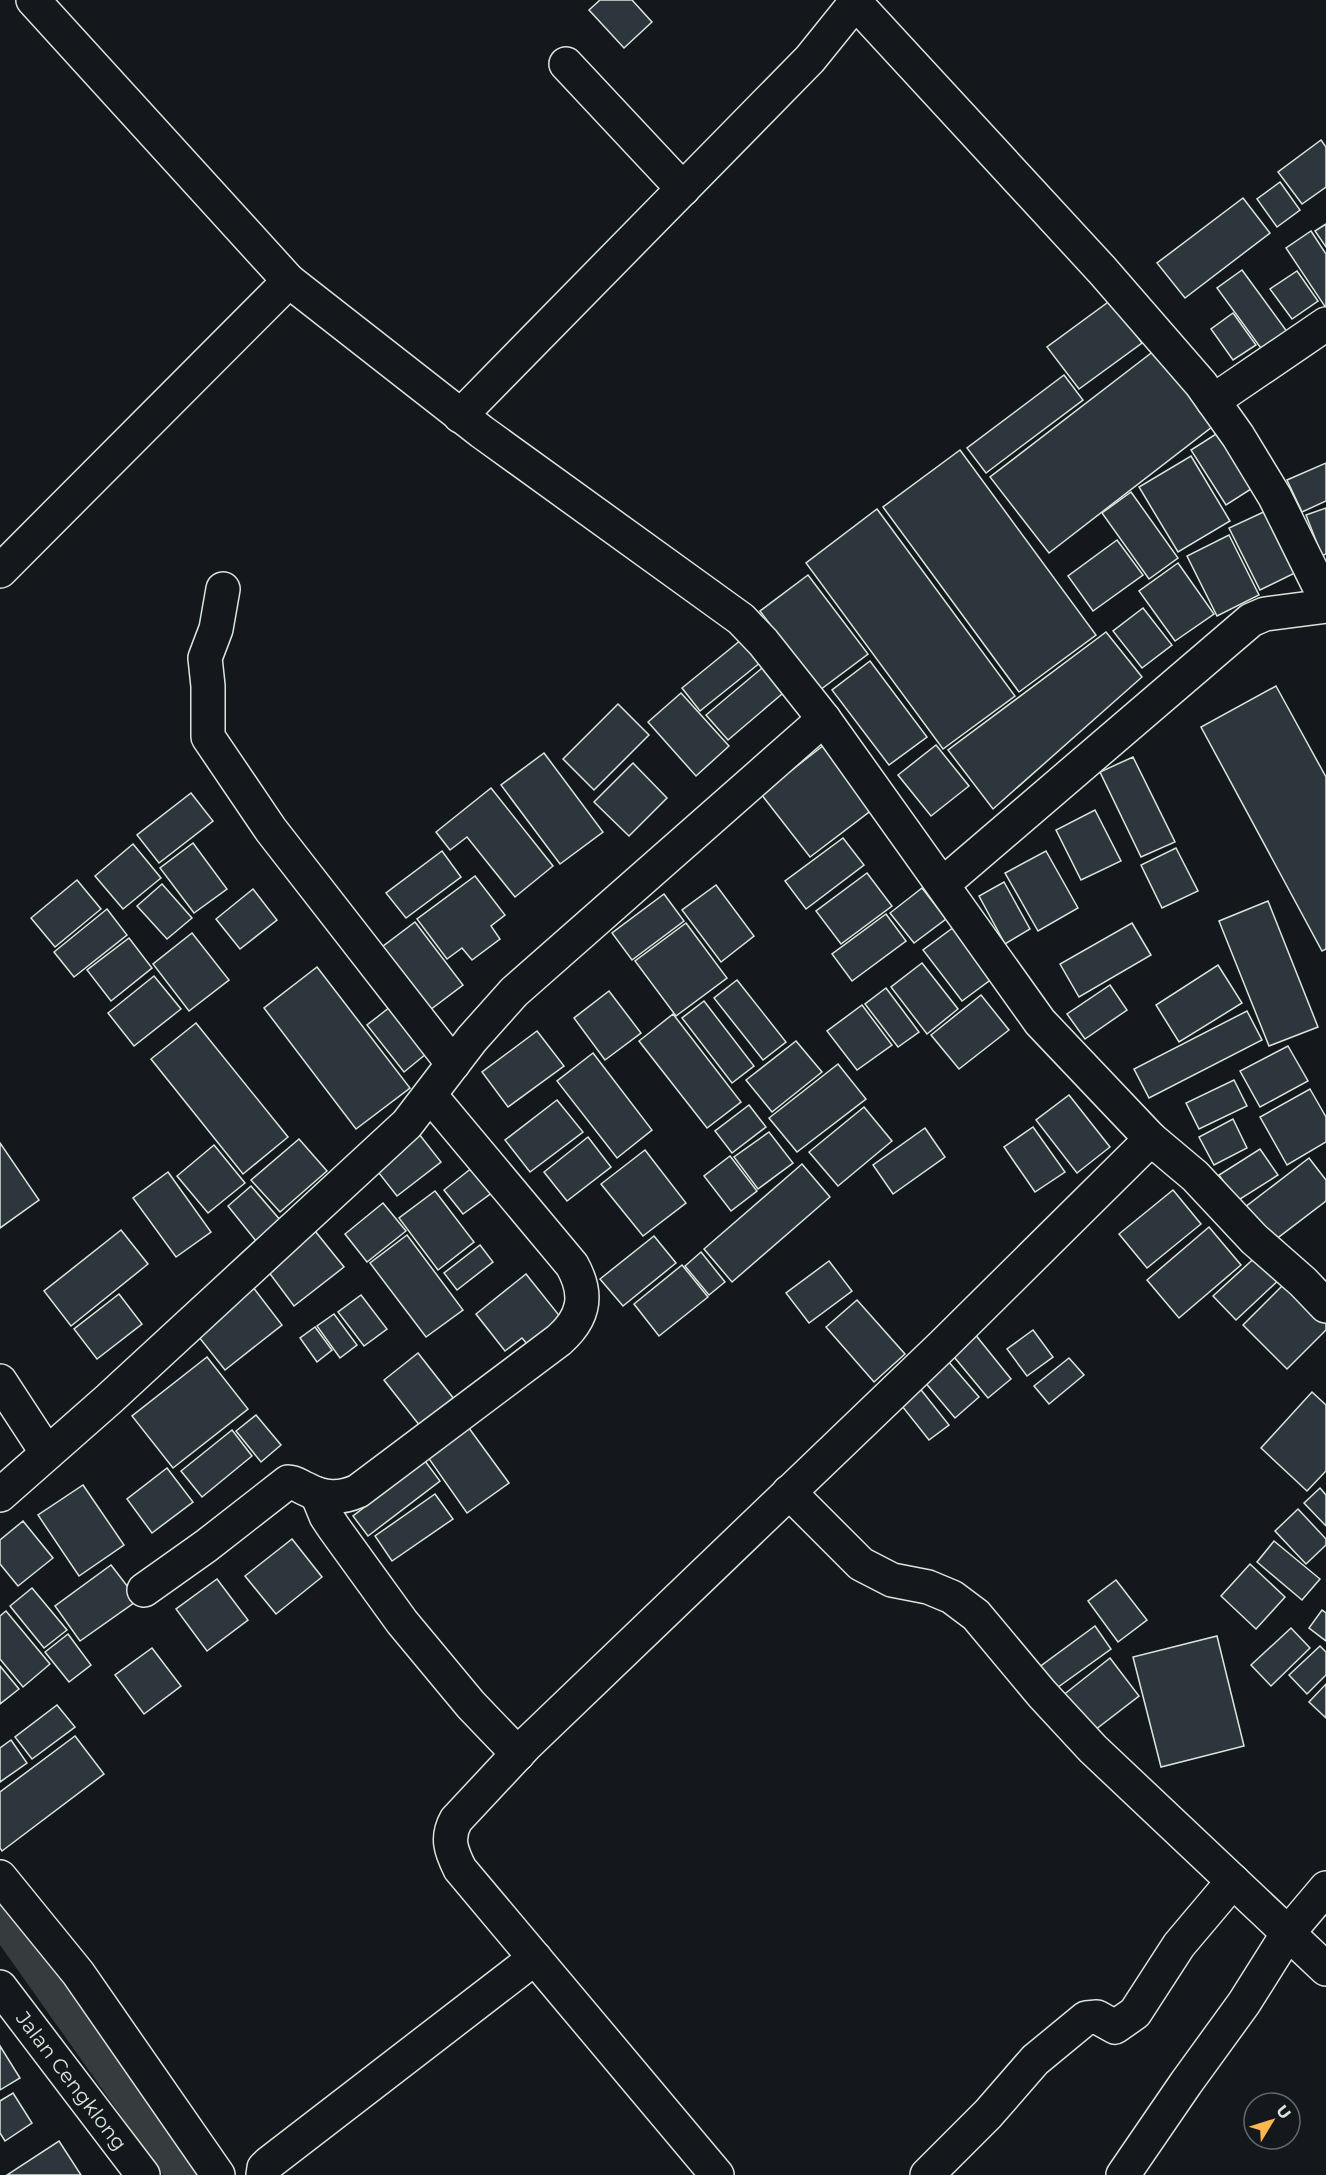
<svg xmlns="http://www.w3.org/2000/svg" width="1326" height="2175" viewBox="0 0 1326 2175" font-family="Montserrat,sans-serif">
  <rect width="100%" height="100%" fill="#14181c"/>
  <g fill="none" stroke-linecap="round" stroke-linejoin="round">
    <polyline stroke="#363b3e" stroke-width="44" points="0,1913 15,1928 190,2175"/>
  </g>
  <g fill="#2c363c" stroke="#d8e6dc" stroke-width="1.5">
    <polygon points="600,0 632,0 652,22 624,48 589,10"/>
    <polygon points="1321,140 1326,147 1326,187 1302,204 1278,172"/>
    <polygon points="1280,182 1300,210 1277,227 1257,199"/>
    <polygon points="1243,198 1270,233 1185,298 1157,263"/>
    <polygon points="1326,224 1326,247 1315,231"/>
    <polygon points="1311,231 1326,254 1326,308 1286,248"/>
    <polygon points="1242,270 1288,333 1263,351 1217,288"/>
    <polygon points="1297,271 1318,301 1292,319 1270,289"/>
    <polygon points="1111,300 1142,343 1079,389 1047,347"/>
    <polygon points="1233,313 1256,345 1233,360 1211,329"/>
    <polygon points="1159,347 1217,423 1049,553 990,477"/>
    <polygon points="1064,375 1083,400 986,473 967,448"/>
    <polygon points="1227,427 1262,482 1226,505 1191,450"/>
    <polygon points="960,450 1096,635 1019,692 883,507"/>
    <polygon points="1191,456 1230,521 1178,552 1139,487"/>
    <polygon points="1326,463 1326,501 1302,512 1287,480"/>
    <polygon points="1131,492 1178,558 1149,579 1102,513"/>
    <polygon points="1326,508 1326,554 1322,556 1306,515"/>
    <polygon points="877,509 1015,696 943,749 806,563"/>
    <polygon points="1270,509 1301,570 1260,590 1229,528"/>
    <polygon points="1229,535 1259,595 1217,616 1187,556"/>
    <polygon points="1117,540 1143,575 1093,611 1068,576"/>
    <polygon points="1178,563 1214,614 1175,641 1139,591"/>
    <polygon points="808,575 868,654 820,690 760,611"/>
    <polygon points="1143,608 1172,645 1142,668 1113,631"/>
    <polygon points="752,631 771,654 700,711 682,688"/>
    <polygon points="1106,632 1142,677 993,809 948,750"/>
    <polygon points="774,658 795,683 728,740 706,715"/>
    <polygon points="870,661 927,737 889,765 832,690"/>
    <polygon points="1276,686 1326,777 1326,949 1322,951 1201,727"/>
    <polygon points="681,693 729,746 696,776 648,722"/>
    <polygon points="618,704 649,735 594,790 563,759"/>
    <polygon points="824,745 873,809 810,857 761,794"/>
    <polygon points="936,745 969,786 931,816 898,775"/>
    <polygon points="544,753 603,832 560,864 501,785"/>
    <polygon points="1133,757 1175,842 1141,857 1100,772"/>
    <polygon points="633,763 667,798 629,836 594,802"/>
    <polygon points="491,788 553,866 515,897 467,837 450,850 436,832"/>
    <polygon points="191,793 213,821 159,863 137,835"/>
    <polygon points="1095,810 1121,861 1081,880 1056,830"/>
    <polygon points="843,838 864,865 806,909 785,881"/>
    <polygon points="193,843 227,889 194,913 160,868"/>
    <polygon points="133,844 161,878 123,909 95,876"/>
    <polygon points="1176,848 1198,891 1162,908 1141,865"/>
    <polygon points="442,851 461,877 406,918 386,893"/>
    <polygon points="1046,851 1078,908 1038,931 1005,873"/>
    <polygon points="867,873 892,906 841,944 816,911"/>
    <polygon points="475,876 505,915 491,926 500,939 472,960 462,948 447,959 417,919"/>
    <polygon points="77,880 101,909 55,947 31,918"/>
    <polygon points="1004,882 1030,929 1005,944 979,896"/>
    <polygon points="162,884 192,918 167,939 137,906"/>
    <polygon points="716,885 754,936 721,962 682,910"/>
    <polygon points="922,888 946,919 914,943 890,913"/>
    <polygon points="253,889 277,920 240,949 216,919"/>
    <polygon points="664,894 684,921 632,960 612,933"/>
    <polygon points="1268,901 1318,1027 1269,1046 1219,921"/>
    <polygon points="107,909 127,935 74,977 54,952"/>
    <polygon points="886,914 906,941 852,981 832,954"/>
    <polygon points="415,922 463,985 422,1016 374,953"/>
    <polygon points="686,923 727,978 676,1016 635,961"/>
    <polygon points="1132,923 1151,955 1079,997 1060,964"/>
    <polygon points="954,927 993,978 962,1001 923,950"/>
    <polygon points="192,933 229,980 189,1011 153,964"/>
    <polygon points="129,938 152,968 111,1001 87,970"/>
    <polygon points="922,963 958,1009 927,1034 891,987"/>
    <polygon points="1218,965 1242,1003 1179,1042 1156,1005"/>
    <polygon points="317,967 410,1088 356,1129 264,1008"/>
    <polygon points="154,976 181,1009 134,1046 108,1013"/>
    <polygon points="737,980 786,1042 763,1060 714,998"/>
    <polygon points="1110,985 1127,1010 1085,1039 1067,1014"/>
    <polygon points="886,988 919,1032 898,1047 865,1004"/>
    <polygon points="609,991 641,1033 605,1060 574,1018"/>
    <polygon points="981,995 1009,1030 959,1069 931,1035"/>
    <polygon points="704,1001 754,1066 732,1083 682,1018"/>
    <polygon points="862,1005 892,1045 857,1070 827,1031"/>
    <polygon points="390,1007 426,1054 404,1072 367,1025"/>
    <polygon points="1247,1011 1262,1040 1149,1098 1134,1069"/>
    <polygon points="673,1014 741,1102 707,1128 639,1041"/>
    <polygon points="196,1023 288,1137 243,1174 151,1059"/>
    <polygon points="537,1031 564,1066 508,1107 482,1072"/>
    <polygon points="796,1041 822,1072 772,1112 746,1080"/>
    <polygon points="1288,1046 1308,1081 1260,1107 1240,1071"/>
    <polygon points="593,1053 652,1130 617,1158 557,1081"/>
    <polygon points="838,1064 866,1099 797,1152 769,1118"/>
    <polygon points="1234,1080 1247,1106 1199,1129 1186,1103"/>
    <polygon points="1310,1089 1326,1117 1326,1142 1287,1165 1260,1117"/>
    <polygon points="1069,1095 1110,1147 1077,1173 1036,1120"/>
    <polygon points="557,1100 583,1132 530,1172 505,1140"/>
    <polygon points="749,1105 766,1127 732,1153 715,1131"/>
    <polygon points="864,1107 892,1141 838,1186 809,1152"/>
    <polygon points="1233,1119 1247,1148 1214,1165 1199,1137"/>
    <polygon points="1033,1127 1065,1172 1035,1192 1004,1147"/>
    <polygon points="925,1128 945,1157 893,1194 873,1165"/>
    <polygon points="769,1132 793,1163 758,1189 734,1157"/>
    <polygon points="419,1134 441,1162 397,1196 375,1168"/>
    <polygon points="588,1137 611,1167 567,1201 544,1172"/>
    <polygon points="299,1139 327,1171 280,1212 251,1180"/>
    <polygon points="0,1143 39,1200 0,1228"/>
    <polygon points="214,1145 245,1183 208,1213 177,1176"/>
    <polygon points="1260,1149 1278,1175 1237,1201 1219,1175"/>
    <polygon points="645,1150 686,1203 643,1236 601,1184"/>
    <polygon points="730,1156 757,1191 731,1211 704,1176"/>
    <polygon points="1309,1158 1326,1180 1326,1201 1267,1246 1240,1211"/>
    <polygon points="802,1164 830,1197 732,1282 704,1249"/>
    <polygon points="473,1167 493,1192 463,1214 444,1190"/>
    <polygon points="168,1172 211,1232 176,1257 133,1198"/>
    <polygon points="251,1186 281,1221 256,1241 228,1206"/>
    <polygon points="1173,1190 1201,1224 1147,1268 1119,1234"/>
    <polygon points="435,1191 474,1242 438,1270 399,1218"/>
    <polygon points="383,1203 406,1231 367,1262 345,1234"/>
    <polygon points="311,1226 344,1267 294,1306 262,1263"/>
    <polygon points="1209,1227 1241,1265 1179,1318 1147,1280"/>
    <polygon points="121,1230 148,1264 71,1326 44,1291"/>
    <polygon points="407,1235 463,1310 426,1337 370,1263"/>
    <polygon points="654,1236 676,1263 623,1306 600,1279"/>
    <polygon points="480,1245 493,1262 457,1290 444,1273"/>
    <polygon points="701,1252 725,1282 709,1295 685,1266"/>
    <polygon points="1261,1252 1283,1276 1236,1320 1213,1296"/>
    <polygon points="829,1261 852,1291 809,1323 786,1293"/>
    <polygon points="682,1265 708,1297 659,1336 634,1304"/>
    <polygon points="526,1274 562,1319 528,1345 522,1338 505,1351 476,1314"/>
    <polygon points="1287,1281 1326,1319 1326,1330 1287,1369 1243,1325"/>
    <polygon points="249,1282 282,1325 225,1370 191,1327"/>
    <polygon points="119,1294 142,1324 97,1359 74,1329"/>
    <polygon points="361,1295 387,1329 364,1346 338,1312"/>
    <polygon points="857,1300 905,1354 874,1382 826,1327"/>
    <polygon points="334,1314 357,1345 340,1358 317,1326"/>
    <polygon points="315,1327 332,1350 317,1362 300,1338"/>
    <polygon points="1033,1330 1053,1357 1027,1376 1007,1349"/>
    <polygon points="974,1333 1011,1379 988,1398 950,1352"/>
    <polygon points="418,1353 454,1399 420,1426 384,1380"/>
    <polygon points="207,1357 248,1409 173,1468 132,1416"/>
    <polygon points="1069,1358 1084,1375 1049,1404 1034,1386"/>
    <polygon points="948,1361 979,1397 955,1418 924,1381"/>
    <polygon points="918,1386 949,1425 929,1440 898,1401"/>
    <polygon points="1312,1392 1326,1405 1326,1471 1307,1491 1261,1448"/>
    <polygon points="256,1415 281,1445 261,1462 236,1431"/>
    <polygon points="466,1424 509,1483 467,1513 425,1453"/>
    <polygon points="232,1430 252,1456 202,1497 181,1471"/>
    <polygon points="425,1461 440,1481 368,1536 353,1516"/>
    <polygon points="167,1468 193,1502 152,1533 127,1499"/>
    <polygon points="83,1485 124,1545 79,1576 38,1515"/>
    <polygon points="1320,1488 1326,1495 1326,1526 1304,1503"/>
    <polygon points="435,1494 453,1519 392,1561 375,1536"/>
    <polygon points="1298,1509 1326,1539 1326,1545 1306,1564 1275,1531"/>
    <polygon points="23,1521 53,1558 18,1586 0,1564 0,1540"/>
    <polygon points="292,1539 322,1577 276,1614 245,1576"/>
    <polygon points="1274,1541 1320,1579 1302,1600 1257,1562"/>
    <polygon points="1250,1564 1285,1597 1256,1629 1221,1596"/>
    <polygon points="111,1565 138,1600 80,1641 55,1606"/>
    <polygon points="217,1579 248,1620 207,1651 176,1609"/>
    <polygon points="1116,1580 1147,1620 1118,1642 1088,1601"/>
    <polygon points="32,1588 67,1630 44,1648 10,1606"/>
    <polygon points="1322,1610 1326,1613 1326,1641 1309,1628"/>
    <polygon points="6,1611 50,1664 23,1687 0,1659 0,1616"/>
    <polygon points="1095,1626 1111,1649 1054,1690 1038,1668"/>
    <polygon points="1291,1628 1310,1648 1271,1686 1251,1665"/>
    <polygon points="68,1634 91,1665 69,1682 45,1652"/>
    <polygon points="1217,1636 1244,1746 1161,1767 1133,1657"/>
    <polygon points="1320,1646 1326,1652 1326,1675 1307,1694 1289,1675"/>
    <polygon points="152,1648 181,1686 144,1714 115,1675"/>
    <polygon points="1110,1658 1139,1696 1091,1733 1062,1696"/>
    <polygon points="0,1666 19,1689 0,1704"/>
    <polygon points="1326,1684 1326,1718 1309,1702"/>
    <polygon points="57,1705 75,1727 32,1759 15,1737"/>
    <polygon points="75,1736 104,1774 2,1851 0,1848 0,1792"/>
    <polygon points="11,1740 27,1763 0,1782 0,1748"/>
    <polygon points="0,2046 20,2078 0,2090"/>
    <polygon points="13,2093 32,2123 5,2141 0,2133 0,2101"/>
    <polygon points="59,2141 81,2175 7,2175"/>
  </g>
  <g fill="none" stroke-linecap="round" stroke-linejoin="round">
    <g stroke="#d8e6dc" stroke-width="36">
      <g id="street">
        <polyline points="33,0 289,281 482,432 741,619 763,642 824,719"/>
        <polyline points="853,0 1102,270 1201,384 1238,436 1275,497 1326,600"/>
        <polyline points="566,64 683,189"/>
        <polyline points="1213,401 1326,324"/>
        <polyline points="460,416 810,59 856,2 855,0"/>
        <polyline points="0,571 289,281"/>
        <polyline points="223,589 216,629 205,658 208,686 208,737 271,830 453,1064"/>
        <polyline points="943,884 1251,620 1265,614 1326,606"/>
        <polyline points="0,1381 47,1453"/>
        <polyline points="789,1492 861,1564 892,1580 928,1587 952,1597 976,1615 1042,1694 1093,1749 1326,1969"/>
        <polyline points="317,1494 326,1516 334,1528 402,1622 471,1705 518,1754"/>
        <polyline points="0,1495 109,1399 407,1124 472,1039 514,992 824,719 1040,1022 1151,1139 1195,1176 1254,1239 1303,1282 1326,1306"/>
        <path d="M144,1590L206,1546L288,1482C295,1482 299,1486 306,1489C324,1499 340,1499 358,1491L559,1340C584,1318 589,1295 572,1265L430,1095"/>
        <polyline points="0,1877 78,1973 218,2175"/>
        <polyline points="263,2175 264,2168 269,2163 535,1958"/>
        <path d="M717,2175L460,1869C451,1851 446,1838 456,1820L527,1744L943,1345L1151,1139"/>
        <polyline points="927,2175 988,2114 1035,2060 1086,2018 1097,2017 1115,2027 1135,2013 1179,1945 1233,1881"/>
        <polyline points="1123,2175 1186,2083 1244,2003 1288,1933 1326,1888"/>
      </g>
    </g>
    <g stroke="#d8e6dc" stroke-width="36">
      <g id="secondary">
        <path id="s1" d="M0,1987L143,2175"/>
      </g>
    </g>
    <use href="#street" stroke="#14181c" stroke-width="33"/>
    <use href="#secondary" stroke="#14181c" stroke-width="33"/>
  </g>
  <g text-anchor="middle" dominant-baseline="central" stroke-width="4.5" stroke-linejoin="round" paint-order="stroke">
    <g font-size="20" fill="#d8e6dc" stroke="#14181c">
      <text stroke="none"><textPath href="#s1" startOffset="118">Jalan Cengklong</textPath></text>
    </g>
  </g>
  <g transform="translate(1272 2121) rotate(52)"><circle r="28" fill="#14181c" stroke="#626a69" stroke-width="1.5"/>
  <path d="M0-4.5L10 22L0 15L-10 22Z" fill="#ffb74d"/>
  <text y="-9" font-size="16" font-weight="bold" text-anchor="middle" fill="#d8e6dc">U</text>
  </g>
</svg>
